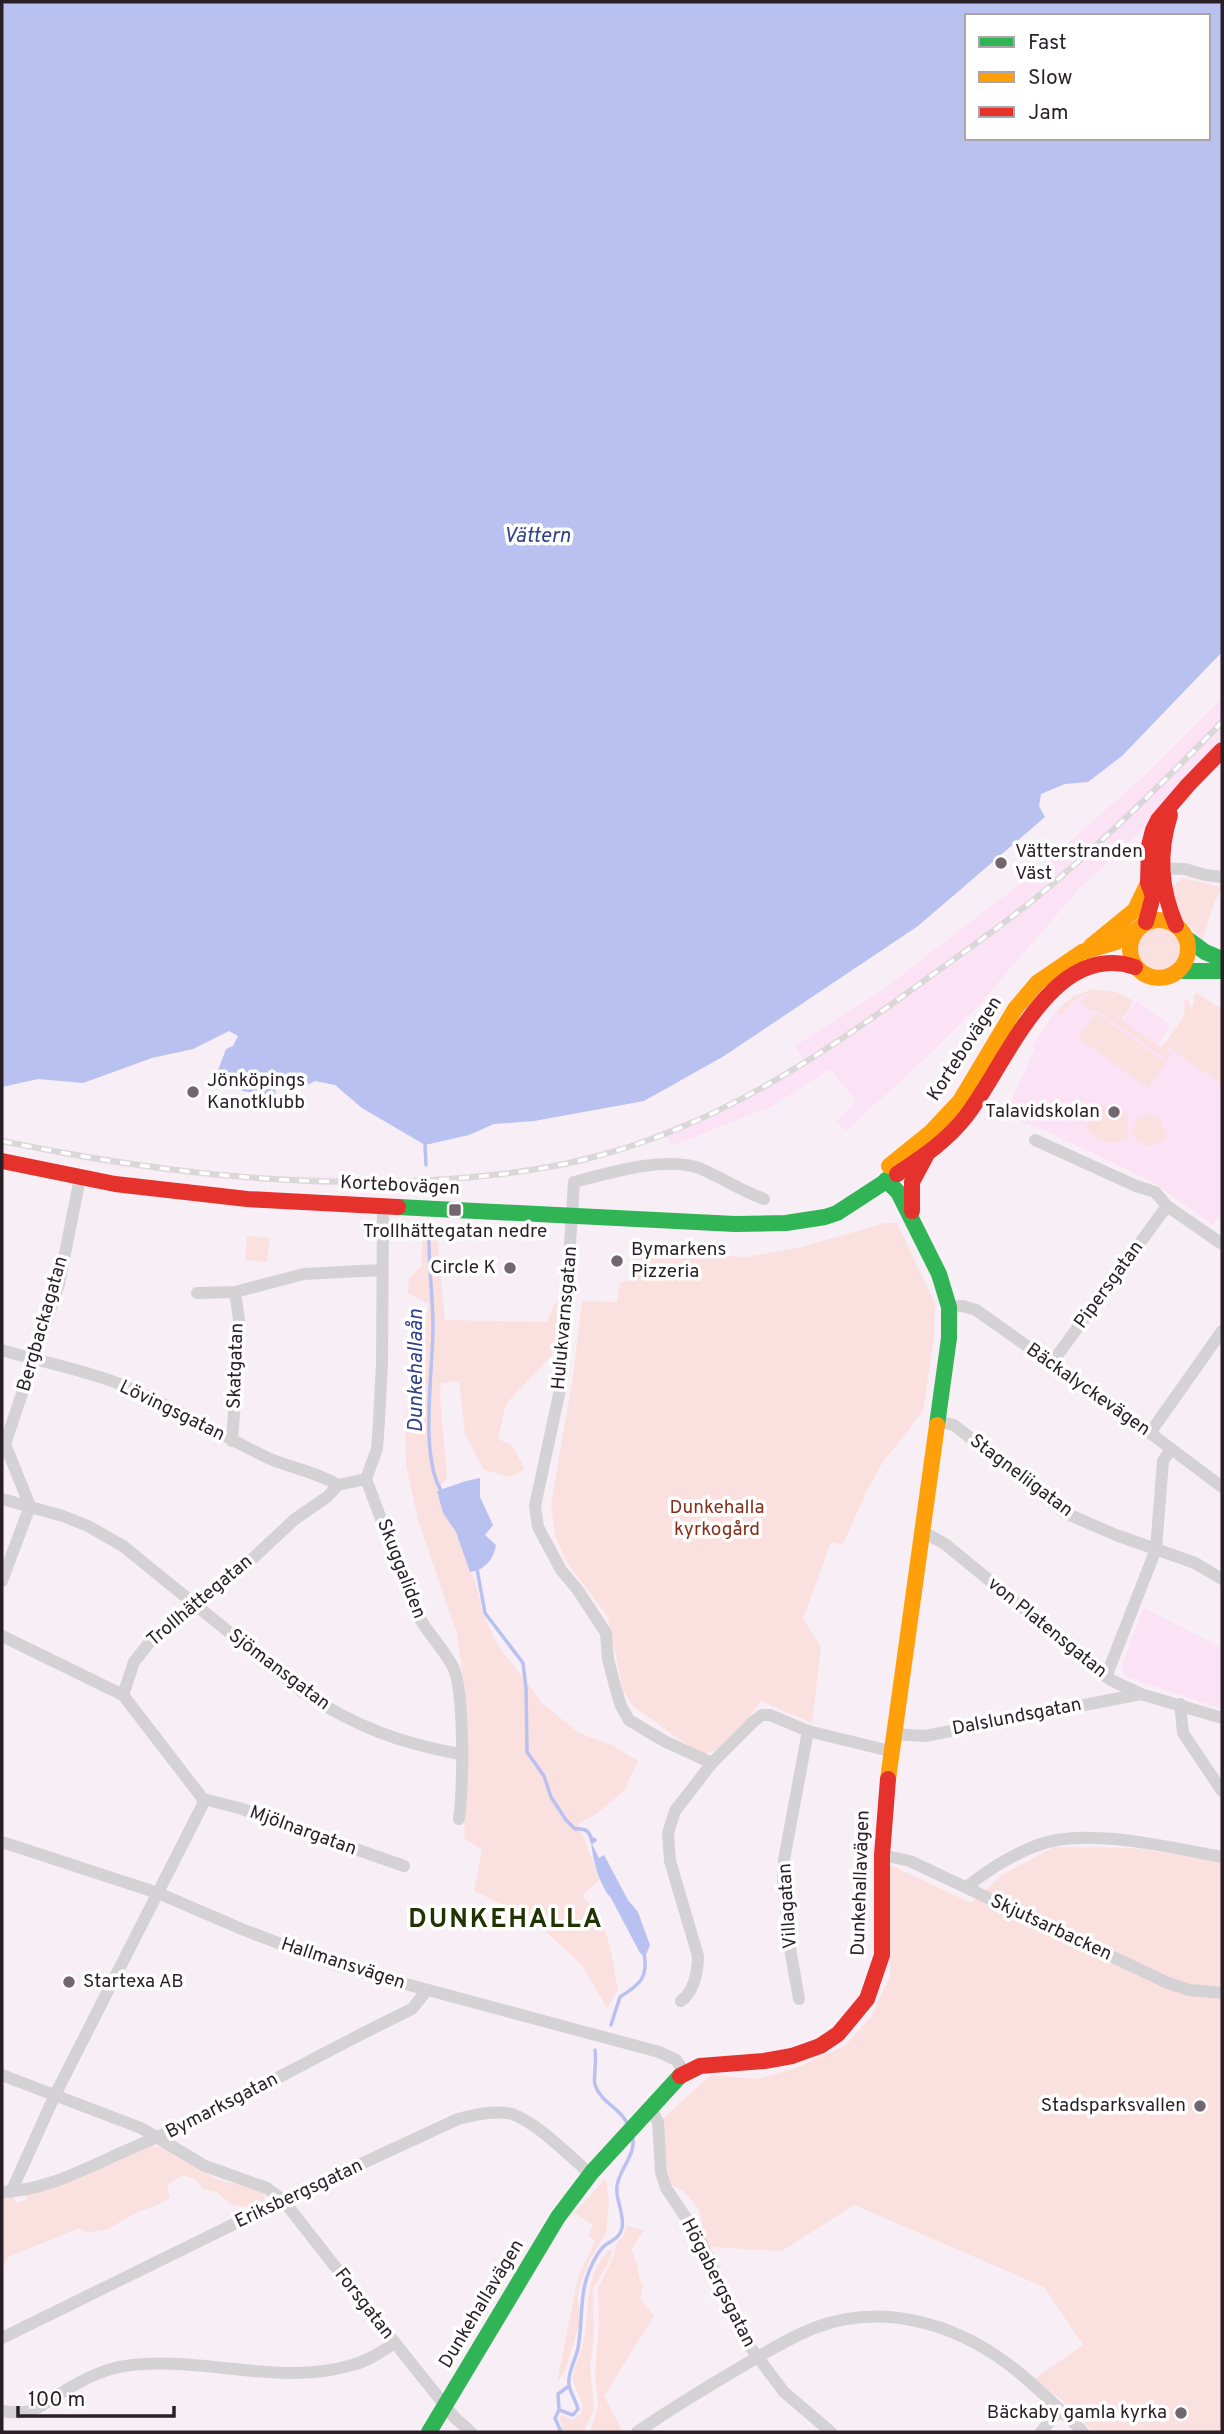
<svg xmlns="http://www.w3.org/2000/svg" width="1224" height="2434" viewBox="0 0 1224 2434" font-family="Overpass,sans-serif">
  <rect width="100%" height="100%" fill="#f8eef6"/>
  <g fill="#fbe2f5">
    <polygon points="1222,698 1222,740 1194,768 1139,833 1080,888 976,1008 933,1051 846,1131 836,1121 856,1101 830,1069 772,1106 671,1146 668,1137 575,1166 574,1158 631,1143 709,1112 751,1092 804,1060 795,1046 885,988 1033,874 1142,778"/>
    <polygon points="1086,993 1124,1019 1137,1001 1170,1025 1158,1044 1166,1050 1169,1046 1222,1085 1222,1212 1213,1225 1153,1182 1042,1129 1004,1116 1035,1049 1032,1046 1056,1011 1062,1014 1070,1003"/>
    <polygon points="2,1138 79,1153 184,1170 264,1176 422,1178 520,1169 567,1160 568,1168 464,1181 316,1185 222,1179 105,1165 2,1144"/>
    <polygon points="1144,1608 1222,1648 1222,1709 1126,1677 1121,1666"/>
  </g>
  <g fill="#fae1df">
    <polygon points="1183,878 1222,887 1213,906 1202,943 1191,926 1175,911 1170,888"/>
    <circle cx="1159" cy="949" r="23"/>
    <polygon points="1093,989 1116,992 1132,1000 1133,1003 1122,1019 1086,993 1070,1003 1062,1015 1056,1011 1074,996"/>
    <polygon points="1197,993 1222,1009 1222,1085 1169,1047 1165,1051 1171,1055 1167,1060 1096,1009 1093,1012 1080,1003 1086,995 1165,1051 1162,1047 1183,1018 1185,1010 1184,1001 1188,999 1191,1009 1194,1003 1193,996"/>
    <polygon points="1096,1013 1166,1063 1148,1088 1078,1038"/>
    <path d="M1101,1104L1117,1114L1123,1112L1128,1115V1138C1108,1148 1102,1141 1085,1129Z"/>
    <polygon points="1150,1114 1159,1119 1167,1137 1157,1144 1147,1146 1135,1139 1132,1129 1137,1119"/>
    <path d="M885,1223H897L935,1303L934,1337L923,1411L883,1462L866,1492L843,1545L831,1542L803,1619L821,1647L812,1723L761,1701C748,1718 722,1761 697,1752L633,1706L623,1690L608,1617L566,1561L555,1535L551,1504L573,1377L582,1301L617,1302L620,1283L632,1280L634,1252L747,1257L801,1247Z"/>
    <path d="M437,1234L445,1320L547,1322L554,1304L559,1303L562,1306L553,1354L506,1404L498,1439L512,1445L525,1469L510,1477L484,1470L465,1434L459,1381L441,1383L440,1398L447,1477L437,1491L443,1513L456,1532L476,1584L483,1613L497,1644L543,1704L579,1733L612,1745L638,1761L624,1791L596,1814L578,1824L600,1879L583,1895V1898C609,1917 612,1960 618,1990L607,2008L581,1964L532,1919L474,1891L482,1850L464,1838L466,1796L465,1695L457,1634L418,1520L406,1464L405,1416L429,1304L408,1293L409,1278L421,1266L423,1235Z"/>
    <polygon points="247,1236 270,1238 267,1262 245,1260"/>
    <polygon points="1054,1847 1133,1848 1222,1861 1222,2432 1093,2432 1064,2402 1034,2379 1083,2345 1044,2287 854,2205 782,2251 709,2247 700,2229 701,2217 699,2209 683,2191 670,2184 661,2120 711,2075 758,2079 798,2067 846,2045 871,2017 890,1976 890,1865 971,1903 1002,1875"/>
    <path d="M156,2146C180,2152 197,2171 220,2180C235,2187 255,2179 265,2195L264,2200L247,2207L232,2205L217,2192L203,2189L195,2179L182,2175L167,2186L170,2197L158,2205L137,2212L108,2229L87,2233L80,2228L8,2257L2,2269V2196L13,2195L16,2203L27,2200L25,2193L78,2179L146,2147Z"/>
    <polygon points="606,2178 609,2204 606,2233 590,2260 581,2281 578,2297 580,2322 565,2371 557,2382 578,2277 595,2241 588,2236 593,2225 574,2213"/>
    <path d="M627,2226L644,2230L631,2250C640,2264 636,2275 643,2286L640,2299L654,2316L604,2396L623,2432H590L598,2406L595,2374L599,2324L598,2288L614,2256L616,2244L623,2236Z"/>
    <path d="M612,2248L611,2257L593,2289L594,2335L590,2367L594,2408L584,2432H562L560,2417L562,2415L572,2420C596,2407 572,2394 573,2377C574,2365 582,2352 584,2340C590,2308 583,2272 612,2248Z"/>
  </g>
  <g fill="#b8c1f0" fill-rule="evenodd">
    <path d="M2,2H1222V652L1122,756L1088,782L1065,784L1041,794L1039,806L1045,817L918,926L724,1056L644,1101L534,1121L494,1124L469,1135L425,1145L362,1108L335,1085L315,1081L306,1086L289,1078L274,1080L276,1097L243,1091L217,1073L226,1049L233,1046L238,1036L229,1031L193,1049L152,1058L83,1083L38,1079L2,1087ZM967,16H1208V138H967Z"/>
    <path d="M480,1478V1497L493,1525L485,1535L496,1545C494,1559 485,1570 470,1572L456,1532L443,1513L437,1491L466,1481Z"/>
    <path d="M591,1837L596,1838L597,1841L592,1844L599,1858L604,1855L628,1900L638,1912L650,1945L645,1957L640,1953L611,1898C599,1885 591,1855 591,1837Z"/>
  </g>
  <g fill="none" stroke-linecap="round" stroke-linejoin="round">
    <g stroke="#b8c1f0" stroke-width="3.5">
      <polyline points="425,1145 426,1165"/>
      <path d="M429,1230C428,1263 433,1295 433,1327C433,1370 419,1457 442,1492"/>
      <path d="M477,1569L485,1613L523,1663L526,1688L527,1752L544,1776L551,1797L566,1820L575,1829C586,1828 590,1831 592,1842"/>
      <path d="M611,2025L620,1997C639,1985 649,1978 644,1953"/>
      <path d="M595,2050C597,2061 593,2079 595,2085C601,2103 621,2108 628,2125"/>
      <polyline points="559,2410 558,2394 569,2386"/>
      <path d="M561,2432L555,2418L559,2410L573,2415L578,2409C576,2401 570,2392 569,2385C567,2373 576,2359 578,2348C583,2322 579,2293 590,2269C593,2262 599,2251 604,2246C612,2240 620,2238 622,2228C625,2214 615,2200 617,2186C619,2169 638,2153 632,2135"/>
    </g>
    <g stroke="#d5d2d5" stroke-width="12">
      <polyline points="1154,868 1185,869 1205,875 1222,877"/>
      <polyline points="1035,1140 1136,1186 1155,1192 1167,1206 1222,1244"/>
      <polyline points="197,1293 235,1292 304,1274 381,1270"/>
      <polyline points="949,1307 963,1306 976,1310 1150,1433 1222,1487"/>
      <path d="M2,1350C41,1362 81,1369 120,1384C171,1405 218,1434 268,1458C291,1468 316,1472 338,1485"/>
      <polyline points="1051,1364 1167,1206"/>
      <polyline points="936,1421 954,1425 1065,1513 1116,1535 1195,1563 1222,1579"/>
      <polyline points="1150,1433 1222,1331"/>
      <polyline points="232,1441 240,1327 235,1292"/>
      <path d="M366,1479L416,1612C426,1632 443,1647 453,1667C465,1692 463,1789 459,1819"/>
      <path d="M2,1499L63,1516L88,1526L123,1546L304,1693C357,1727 399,1743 460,1754"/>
      <polyline points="922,1531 945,1544 1111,1680 1141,1694 1222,1718"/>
      <polyline points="2,1581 30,1506 5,1444 59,1284 80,1178"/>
      <polyline points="2,1636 123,1695"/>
      <polyline points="1106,1677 1156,1549 1163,1461 1171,1449"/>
      <polyline points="1180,1704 1183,1733 1222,1791"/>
      <polyline points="893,1734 925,1736 1141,1694"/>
      <path d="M712,1763L664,1741L629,1720L621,1706L615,1686L608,1659L606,1633L577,1589L561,1570L538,1527L535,1506L561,1385L574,1182C609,1173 664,1156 699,1168C721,1177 741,1191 764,1199"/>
      <polyline points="203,1799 239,1808 404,1866"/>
      <polyline points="2,1842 158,1893 244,1930 339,1966 659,2052 676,2060 685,2072"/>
      <polyline points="882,1855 910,1861 1168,1983 1189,1990 1222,1993"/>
      <path d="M967,1887C988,1869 1029,1844 1057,1840C1106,1832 1174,1848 1222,1857"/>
      <polyline points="799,1999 791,1954 783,1882 784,1860 808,1731"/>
      <path d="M681,2001C694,1992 698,1971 698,1956L670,1861L668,1833L675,1811L712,1763L753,1722L762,1715H770L808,1731L890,1751"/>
      <polyline points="2,2075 141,2128 205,2166 267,2188 283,2200 395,2343 455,2418 471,2432"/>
      <polyline points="651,2109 658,2122 661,2172 666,2188 697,2234 751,2348 784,2392 831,2432"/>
      <path d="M2,2192C50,2190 89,2166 132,2148C228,2108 318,2054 412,2009L427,1990"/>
      <polyline points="11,2192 55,2095 202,1806 203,1799 123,1695 134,1662 153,1638 249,1562 295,1519 327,1497 338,1485 366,1479 377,1449 379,1421 382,1363 383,1207"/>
      <path d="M2,2338L283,2200L458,2119C474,2115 490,2111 507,2113C530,2116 571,2157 590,2174"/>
      <path d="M2,2411C12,2412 23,2414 33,2410C43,2406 52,2398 61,2393C77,2383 100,2371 119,2367C196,2353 277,2388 352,2365C368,2361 381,2352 395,2343"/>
      <path d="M637,2432C671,2409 705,2388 741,2367C765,2353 790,2337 817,2327C883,2303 953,2323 1008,2364C1035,2384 1059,2409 1083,2432"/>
      <polyline points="1041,2432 1060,2410"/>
    </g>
    <g stroke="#30b455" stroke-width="16">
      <polyline points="1186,938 1205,952 1222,959"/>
      <polyline points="1178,971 1222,971"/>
      <polyline points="886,1180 898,1192 939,1274 949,1307 949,1338 937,1425"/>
      <polyline points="398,1207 735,1224 786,1223 825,1217 837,1213 897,1174"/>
      <polyline points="429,2432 558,2217 592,2172 680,2076"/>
    </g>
    <g stroke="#ff9f0a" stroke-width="16">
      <circle cx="1159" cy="949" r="29"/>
      <polyline points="1091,946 1135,910 1148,883"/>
      <polyline points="889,1166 931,1132 960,1101 1015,1009 1038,982 1082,952 1116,942 1135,931"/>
      <polyline points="888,1779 937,1425"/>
    </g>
    <g stroke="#e5322d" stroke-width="16">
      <path d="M1170,815C1158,853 1160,888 1176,925"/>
      <polyline points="1146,922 1153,896 1148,883 1149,846 1153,830 1158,820 1188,785 1222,750"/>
      <polyline points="2,1161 115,1184 247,1199 398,1207"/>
      <path d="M897,1174C923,1157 948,1140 967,1115C1006,1065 1051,939 1135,967"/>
      <polyline points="912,1211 912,1182 926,1156"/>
      <polyline points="680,2076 700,2066 764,2061 792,2056 820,2046 838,2034 867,1999 882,1955 882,1855 888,1779"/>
    </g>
    <g stroke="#dad7d9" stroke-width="6">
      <path id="rail" d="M2,1141C144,1170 287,1188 432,1180C482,1177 533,1172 582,1160C709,1130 817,1059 921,983C960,955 1000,927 1037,897C1102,843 1163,783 1222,722"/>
    </g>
    <use href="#rail" stroke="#fff" stroke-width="3.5" stroke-dasharray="10" stroke-linecap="butt"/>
  </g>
  <g fill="#72676f" stroke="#fff" stroke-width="2.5">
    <circle cx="1001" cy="863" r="7"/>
    <circle cx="193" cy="1092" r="7"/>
    <circle cx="1114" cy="1112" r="7"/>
    <rect x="448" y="1203" width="14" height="14" rx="3.5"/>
    <circle cx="617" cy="1261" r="7"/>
    <circle cx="510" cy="1268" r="7"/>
    <circle cx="69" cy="1982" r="7"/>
    <circle cx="1200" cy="2106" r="7"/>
    <circle cx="1181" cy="2413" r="7"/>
  </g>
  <g text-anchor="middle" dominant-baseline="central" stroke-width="7" stroke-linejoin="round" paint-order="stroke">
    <g font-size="19" fill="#2a1f27" stroke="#fff" text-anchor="start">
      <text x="1015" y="852">Vätterstranden<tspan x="1015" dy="22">Väst</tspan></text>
      <text x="207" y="1081">Jönköpings<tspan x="207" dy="22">Kanotklubb</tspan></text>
      <text x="1100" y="1112" text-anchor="end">Talavidskolan</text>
      <text x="455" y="1232" text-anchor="middle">Trollhättegatan nedre</text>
      <text x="631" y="1250">Bymarkens<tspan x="631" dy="22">Pizzeria</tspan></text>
      <text x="496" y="1268" text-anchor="end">Circle K</text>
      <text x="83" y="1982">Startexa AB</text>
      <text x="1186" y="2106" text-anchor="end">Stadsparksvallen</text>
      <text x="1167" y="2413" text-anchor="end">Bäckaby gamla kyrka</text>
    </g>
    <g font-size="19" fill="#2a1f27" stroke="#fff">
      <text transform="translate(965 1049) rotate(-57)">Kortebovägen</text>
      <text transform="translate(400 1186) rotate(3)">Kortebovägen</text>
      <text transform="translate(1109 1285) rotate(-54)">Pipersgatan</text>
      <text transform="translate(565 1318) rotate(-85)">Hulukvarnsgatan</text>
      <text transform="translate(43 1324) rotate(-74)">Bergbackagatan</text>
      <text transform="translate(236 1366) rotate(-88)">Skatgatan</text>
      <text transform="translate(1088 1390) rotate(35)">Bäckalyckevägen</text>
      <text transform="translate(172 1411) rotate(26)">Lövingsgatan</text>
      <text transform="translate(1021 1476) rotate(37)">Stagneliigatan</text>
      <text transform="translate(401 1569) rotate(69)">Skuggaliden</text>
      <text transform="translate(200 1601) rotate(-40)">Trollhättegatan</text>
      <text transform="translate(1047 1628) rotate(39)">von Platensgatan</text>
      <text transform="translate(279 1670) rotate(37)">Sjömansgatan</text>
      <text transform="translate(1017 1717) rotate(-11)">Dalslundsgatan</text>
      <text transform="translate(303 1831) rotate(20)">Mjölnargatan</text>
      <text transform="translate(861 1883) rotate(-88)">Dunkehallavägen</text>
      <text transform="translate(788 1906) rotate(-94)">Villagatan</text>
      <text transform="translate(1051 1928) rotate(25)">Skjutsarbacken</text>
      <text transform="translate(343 1964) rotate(18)">Hallmansvägen</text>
      <text transform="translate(222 2106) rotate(-27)">Bymarksgatan</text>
      <text transform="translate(299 2194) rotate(-25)">Eriksbergsgatan</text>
      <text transform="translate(718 2283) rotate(63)">Högabergsgatan</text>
      <text transform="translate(364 2304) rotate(52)">Forsgatan</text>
      <text transform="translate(482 2304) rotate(-59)">Dunkehallavägen</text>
    </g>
    <g font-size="19" fill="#85301a" stroke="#fff">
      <text x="717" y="1508">Dunkehalla<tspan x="717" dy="22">kyrkogård</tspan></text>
    </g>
    <g font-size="21" font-style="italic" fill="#314089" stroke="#fff">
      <text x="537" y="536">Vättern</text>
      <text transform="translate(416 1371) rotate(-90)">Dunkehallaån</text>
    </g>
    <g font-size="26" font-weight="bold" letter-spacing="2" fill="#203300" stroke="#fff">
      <text x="506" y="1920">DUNKEHALLA</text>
    </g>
  </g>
  <rect width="1224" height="2434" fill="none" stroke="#2a1f27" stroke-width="7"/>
  <rect x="965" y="14" width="245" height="126" fill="#ffffff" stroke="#aaa5a9" stroke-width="2"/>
  <rect x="979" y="37" width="35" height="10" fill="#30b455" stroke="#aaa5a9" stroke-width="2"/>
  <text x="1028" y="49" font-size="21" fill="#2a1f27">Fast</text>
  <rect x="979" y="72" width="35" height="10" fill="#ff9f0a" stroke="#aaa5a9" stroke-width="2"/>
  <text x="1028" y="84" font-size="21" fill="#2a1f27">Slow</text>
  <rect x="979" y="107" width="35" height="10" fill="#e5322d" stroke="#aaa5a9" stroke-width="2"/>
  <text x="1028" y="119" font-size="21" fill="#2a1f27">Jam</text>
  <path d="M18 2406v10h156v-10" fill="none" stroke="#2a1f27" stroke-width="3.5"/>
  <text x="28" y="2406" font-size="21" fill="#2a1f27" stroke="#ffffff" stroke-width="5" paint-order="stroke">100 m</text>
</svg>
